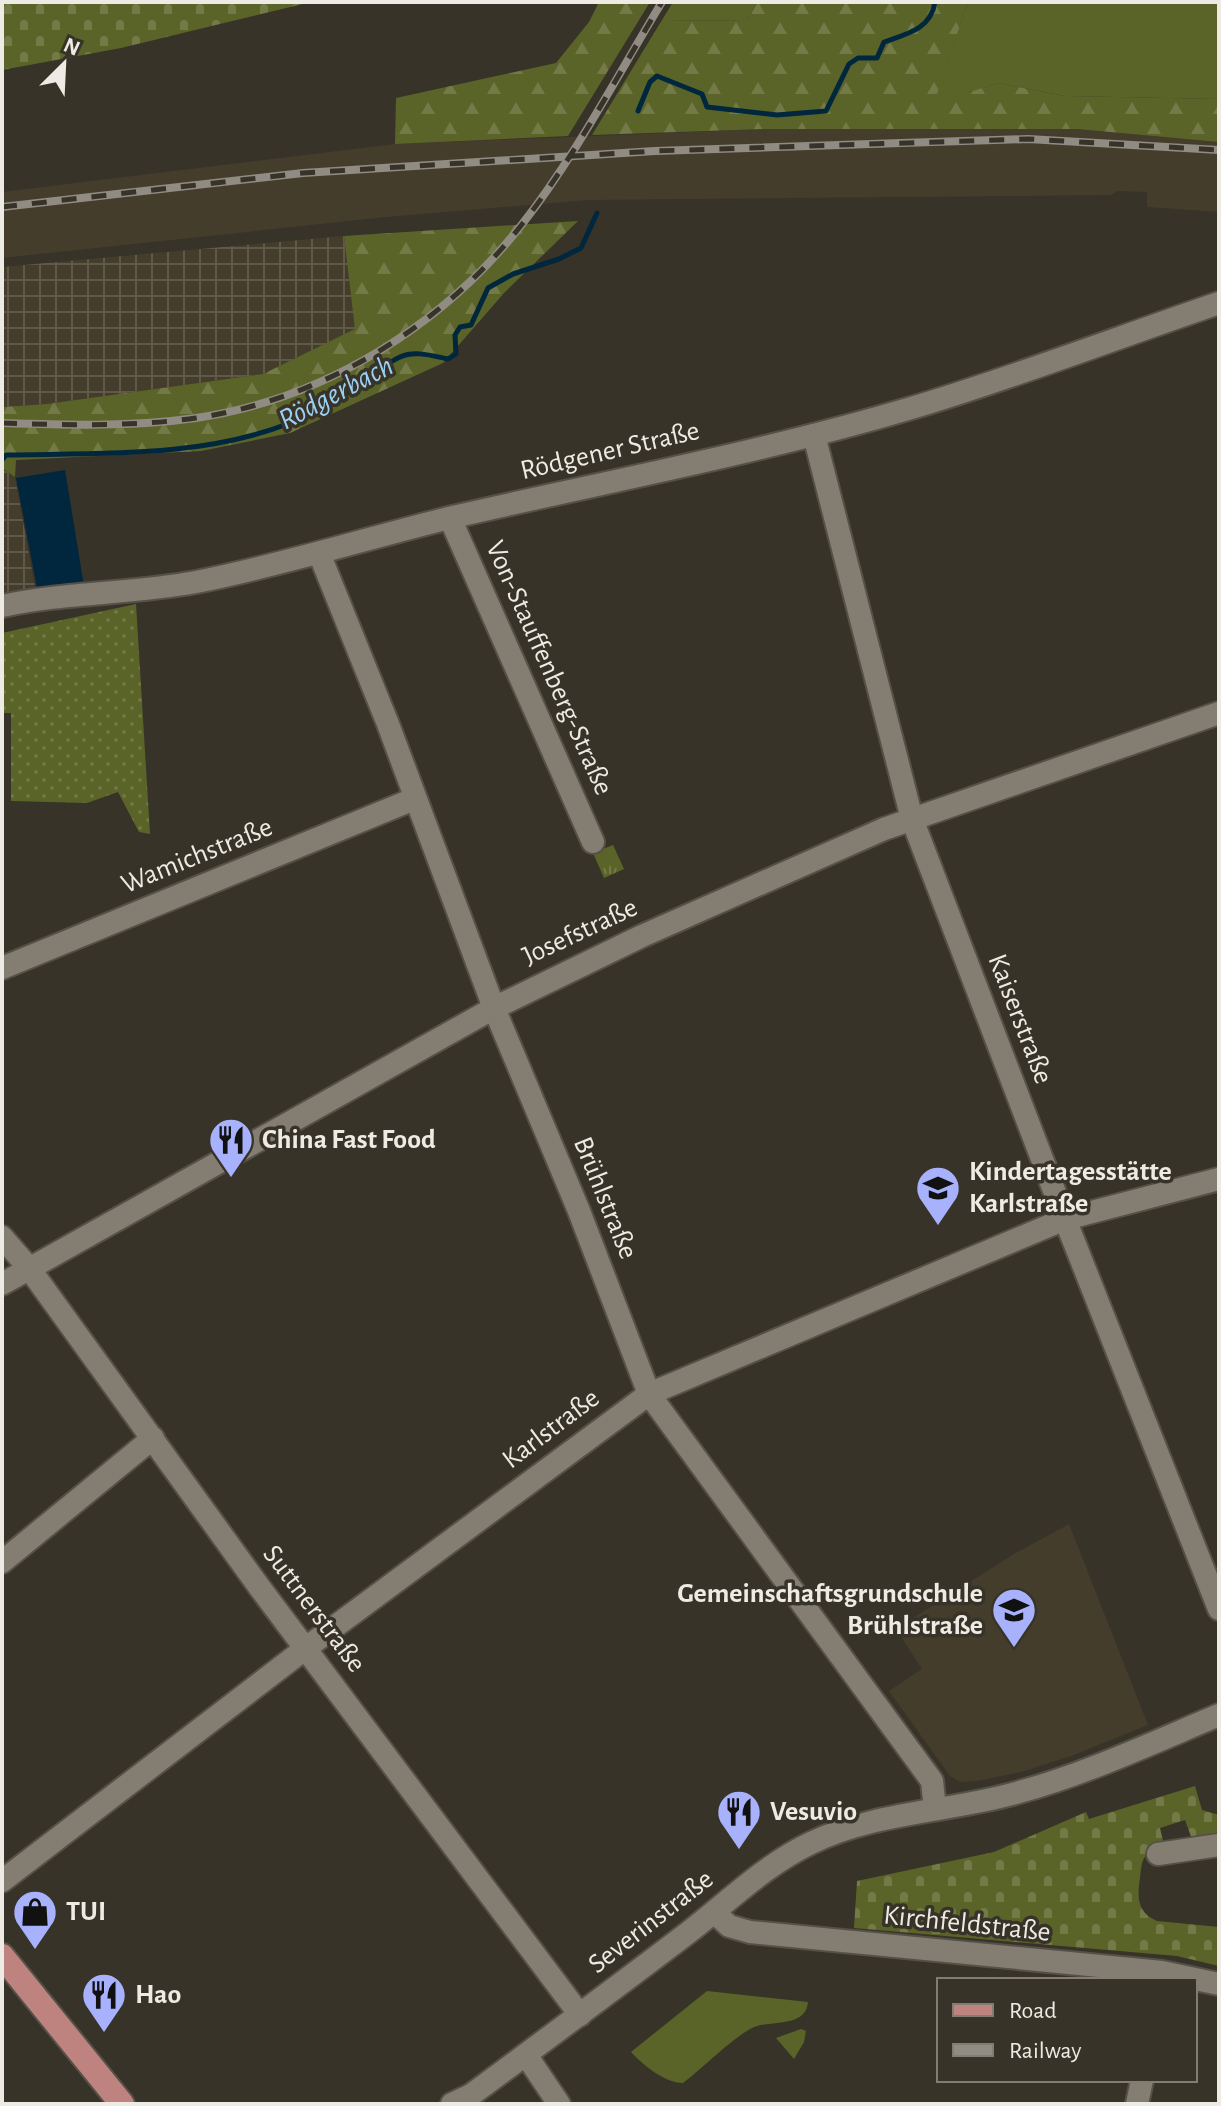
<svg xmlns="http://www.w3.org/2000/svg" width="1221" height="2106" viewBox="0 0 1221 2106" font-family="'Alegreya Sans',sans-serif">
  <defs>
    <pattern id="industrial-grid" width="8" height="8" patternUnits="userSpaceOnUse" patternTransform="scale(2)"><rect width="8" height="8" fill="#453d2c"/><path d="M0 4h8M4 0v8" fill="none" stroke="#60594a"/></pattern>
    <pattern id="forest-firs" width="22" height="20" patternUnits="userSpaceOnUse" patternTransform="scale(2)"><rect width="22" height="20" fill="#5b6428"/><path d="M5 1l3.5 6h-7zM16 11l3.5 6h-7z" fill="#737a47"/></pattern>
    <pattern id="cemetery-stones" width="16" height="16" patternUnits="userSpaceOnUse" patternTransform="scale(2)"><rect width="16" height="16" fill="#5b6428"/><path d="M2 7V4a2 2 0 0 1 4 0v3zM10 15v-3a2 2 0 0 1 4 0v3z" fill="#737a47"/></pattern>
    <pattern id="park-tufts" width="24" height="20" patternUnits="userSpaceOnUse" patternTransform="scale(2)"><rect width="24" height="20" fill="#5b6428"/><path d="M3 7l-1-3M5 7V3M7 7l1-3M15 17l-1-3M17 17v-4M19 17l1-3" fill="none" stroke="#737a47"/></pattern>
    <pattern id="garden-dots" width="8" height="8" patternUnits="userSpaceOnUse" patternTransform="scale(2)"><rect width="8" height="8" fill="#5b6428"/><path d="M2 2h.1M6 6h.1" fill="none" stroke="#737a47" stroke-width="1.8" stroke-linecap="round"/></pattern>
  </defs>
  <rect width="100%" height="100%" fill="#383328"/>
  <g fill="#453d2c">
    <polygon points="764,129 1077,129 1219,142 1219,212 1147,207 1147,192 1117,191 1111,195 588,200 386,217 2,258 2,192 395,144"/>
    <polygon points="1069,1524 1148,1725 1071,1756 1021,1772 977,1781 960,1782 950,1776 889,1691 922,1669 896,1629 1014,1554"/>
  </g>
  <g fill="url(#industrial-grid)">
    <polygon points="344,236 356,329 263,374 47,404 2,407 2,267"/>
    <polygon points="2,468 15,477 35,587 2,596"/>
  </g>
  <g fill="#5b6428">
    <polygon points="673,2 757,2 747,21 662,20"/>
    <polygon points="968,2 1219,2 1219,99 1065,96 998,83 933,104"/>
    <path d="M707,1991L808,2002C806,2026 776,2021 757,2026C738,2032 701,2070 683,2083C665,2083 643,2065 631,2052Z"/>
    <polygon points="801,2029 806,2031 804,2042 794,2059 776,2038"/>
  </g>
  <g fill="url(#forest-firs)">
    <polygon points="599,2 650,2 568,136 395,144 396,98 556,63 589,22"/>
    <polygon points="757,2 968,2 934,103 998,83 1065,96 1219,99 1219,142 1077,129 764,129 592,135 662,20 747,21"/>
    <polygon points="578,221 504,293 443,363 290,433 201,451 16,460 15,477 2,468 2,407 47,404 263,374 355,329 344,236"/>
  </g>
  <g fill="url(#cemetery-stones)">
    <polygon points="2,2 311,2 121,48 2,70"/>
    <path d="M1195,1786L1202,1810L1219,1815V1840L1193,1842L1185,1820L1160,1828L1164,1845C1159,1847 1151,1850 1147,1854C1141,1860 1141,1870 1140,1878C1137,1897 1137,1913 1157,1921L1219,1927V1966L1177,1956L854,1928L857,1881L994,1852L1086,1812L1089,1819Z"/>
  </g>
  <polygon fill="url(#park-tufts)" points="613,845 624,869 604,878 593,853"/>
  <polygon fill="url(#garden-dots)" points="136,604 150,834 139,832 118,792 87,803 11,801 11,713 2,713 2,633"/>
  <polygon fill="#00273d" points="65,470 84,586 37,588 16,478"/>
  <g fill="none" stroke-linecap="round" stroke-linejoin="round">
    <g stroke="#00273d" stroke-width="5">
      <path d="M638,111L650,82L657,76L702,94L707,107L777,115L826,111L849,64L858,58H877L884,42C907,34 931,29 935,2"/>
      <path d="M2,460L6,455C100,453 201,458 290,423C314,413 339,399 360,385C373,376 386,363 400,357C415,350 433,356 448,359L456,354L455,335L460,327L471,325L488,288L513,274L559,259L581,248L597,213"/>
    </g>
    <g stroke="#565148" stroke-width="26">
      <g id="minor">
        <polyline points="814,435 912,819 1065,1219 1219,1609"/>
        <polyline points="450,518 593,842"/>
        <polyline points="319,553 388,724 494,1008 579,1211 649,1394 932,1781 935,1809"/>
        <path d="M2,606C66,592 132,594 196,582C283,565 367,538 453,517C605,482 759,453 908,409C1013,378 1116,338 1219,303"/>
        <polyline points="2,968 414,799"/>
        <polyline points="2,1237 29,1268 260,1588 580,2015"/>
        <polyline points="2,1284 494,1008 642,936 884,829 1219,713"/>
        <polyline points="2,1562 153,1438"/>
        <polyline points="1158,1854 1219,1845"/>
        <polyline points="2,1881 306,1648 649,1394 1065,1219 1219,1179"/>
        <polyline points="714,1912 729,1926 750,1932 1162,1972 1219,1984"/>
        <polyline points="526,2055 559,2104"/>
        <path d="M452,2104L471,2095C544,2041 617,1987 689,1932C729,1901 765,1865 811,1843C875,1812 948,1812 1016,1793C1086,1774 1152,1743 1219,1715"/>
        <polyline points="1137,2104 1142,2080"/>
      </g>
    </g>
    <g stroke="#565148" stroke-width="28">
      <polyline id="major" points="2,1956 122,2104"/>
    </g>
    <use href="#minor" stroke="#847e72" stroke-width="22"/>
    <use href="#major" stroke="#be837e" stroke-width="24"/>
    <g stroke="#908c83" stroke-width="8">
      <g id="rail">
        <polyline points="2,207 303,173 655,151 1028,139 1219,150"/>
        <path d="M2,423C67,425 132,427 196,418C325,399 444,325 523,223C576,155 617,76 662,2"/>
      </g>
    </g>
    <use href="#rail" stroke="#383328" stroke-width="5" stroke-dasharray="15" stroke-linecap="butt"/>
  </g>
  <defs>
    <g id="restaurant-pin" transform="scale(2.3)"><path d="M0 17L-7.5 6A9.5 9.5 0 1 1 7.5 6Z" fill="#a7b1fc" stroke="#383328"/><path d="M-5-6h1v4h1v-4h1v4h1v-4h1v5L-1.5 .5V6h-2V.5L-5-1ZM5-6V6H3V1.5H1.5Q1.5-4 5-6Z" fill="#111"/></g>
    <g id="school-pin" transform="scale(2.3)"><path d="M0 17L-7.5 6A9.5 9.5 0 1 1 7.5 6Z" fill="#a7b1fc" stroke="#383328"/><path d="M0-5L7-2L0 1L-7-2ZM-4 1L0 2.5L4 1V4Q0 6-4 4Z" fill="#111"/></g>
    <g id="shop-pin" transform="scale(2.3)"><path d="M0 17L-7.5 6A9.5 9.5 0 1 1 7.5 6Z" fill="#a7b1fc" stroke="#383328"/><path d="M-5-2.5h2.3a2.7 3.5 0 0 1 5.4 0H5L5.5 6h-11ZM-1.5-2.5h3a1.5 2.3 0 0 0-3 0Z" fill="#111"/></g>
  </defs>
  <g fill-rule="evenodd">
    <use href="#restaurant-pin" x="231" y="1140"/>
    <use href="#school-pin" x="938" y="1188"/>
    <use href="#school-pin" x="1014" y="1610"/>
    <use href="#restaurant-pin" x="739" y="1812"/>
    <use href="#shop-pin" x="35" y="1912"/>
    <use href="#restaurant-pin" x="104" y="1995"/>
  </g>
  <g text-anchor="middle" dominant-baseline="central" stroke-width="7" stroke-linejoin="round" paint-order="stroke">
    <g font-size="28" fill="#eeebe4" stroke="#383328">
      <text transform="translate(610 451) rotate(-13)">Rödgener Straße</text>
      <text transform="translate(549 668) rotate(66)">Von-Stauffenberg-Straße</text>
      <text transform="translate(197 856) rotate(-22)">Wamichstraße</text>
      <text transform="translate(580 932) rotate(-25)">Josefstraße</text>
      <text transform="translate(1020 1019) rotate(69)">Kaiserstraße</text>
      <text transform="translate(605 1198) rotate(68)">Brühlstraße</text>
      <text transform="translate(551 1429) rotate(-37)">Karlstraße</text>
      <text transform="translate(314 1609) rotate(53)">Suttnerstraße</text>
      <text transform="translate(651 1922) rotate(-38)">Severinstraße</text>
      <text transform="translate(967 1924) rotate(6)">Kirchfeldstraße</text>
    </g>
    <g font-size="28" font-weight="bold" fill="#eeebe4" stroke="#383328" text-anchor="start">
      <text x="262" y="1140">China Fast Food</text>
      <text x="969" y="1172">Kindertagesstätte<tspan x="969" dy="32">Karlstraße</tspan></text>
      <text x="983" y="1594" text-anchor="end">Gemeinschaftsgrundschule<tspan x="983" dy="32">Brühlstraße</tspan></text>
      <text x="770" y="1812">Vesuvio</text>
      <text x="66" y="1912">TUI</text>
      <text x="135" y="1995">Hao</text>
    </g>
    <g font-size="30" font-style="italic" fill="#9ad0f4" stroke="#383328">
      <text transform="translate(336 393) rotate(-28)">Rödgerbach</text>
    </g>
  </g>
  <rect width="1221" height="2106" fill="none" stroke="#eeebe4" stroke-width="8"/>
  <rect x="937" y="1978" width="260" height="104" fill="#383328" stroke="#817d73" stroke-width="2"/>
  <rect x="953" y="2004" width="40" height="12" fill="#be837e" stroke="#817d73" stroke-width="2"/>
  <text x="1009" y="2018" font-size="24" fill="#eeebe4">Road</text>
  <rect x="953" y="2044" width="40" height="12" fill="#908c83" stroke="#817d73" stroke-width="2"/>
  <text x="1009" y="2058" font-size="24" fill="#eeebe4">Railway</text>
  <g transform="translate(64 64) rotate(24)" stroke="#383328" stroke-width="6" paint-order="stroke">
  <path d="M0-6L14 30L0 20L-14 30Z" fill="#eeebe4"/>
  <text y="-12" font-size="22" font-weight="bold" text-anchor="middle" fill="#eeebe4">N</text>
  </g>
</svg>
